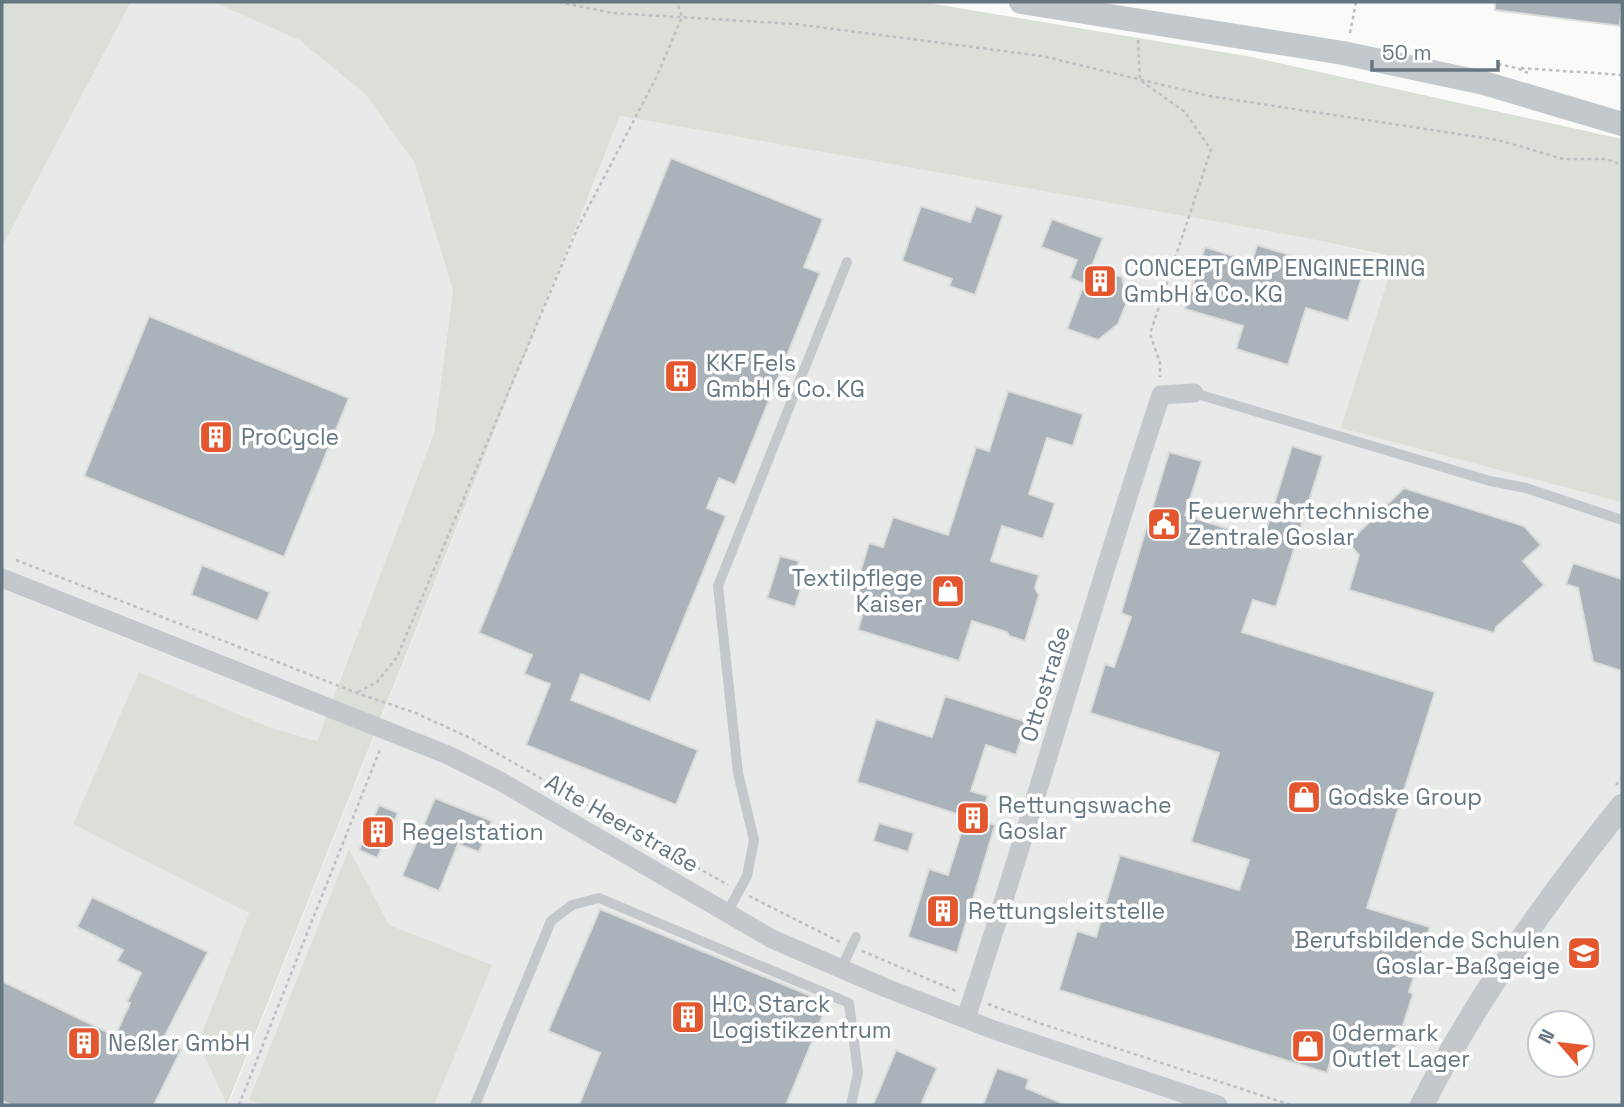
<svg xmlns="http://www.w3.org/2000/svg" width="1624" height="1107" viewBox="0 0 1624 1107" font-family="'Space Grotesk',sans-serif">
  <rect width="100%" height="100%" fill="#fafaf8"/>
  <g fill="#e8e9e9" fill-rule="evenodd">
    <polygon points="131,2 213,2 299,40 365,94 414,162 453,291 434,433 317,741 266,726 200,887 249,913 198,1043 227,1105 2,1105 2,247"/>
    <path d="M620,116L1296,236L1395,258L1621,502L1622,496V1105H228ZM1540,1023H1582V1065H1540Z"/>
  </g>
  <g fill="#dadfd7">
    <polygon points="2,2 131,2 2,247"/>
    <polygon points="213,2 923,2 1252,57 1622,139 1621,502 1341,428 1395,257 1296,236 620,116 227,1105 198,1043 249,913 73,824 139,672 266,726 317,741 434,433 453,291 414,162 365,94 299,40"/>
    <polygon points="349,849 389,925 492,965 434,1105 263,1105 249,1100"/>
  </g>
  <g fill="#aab3b9" stroke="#dcdcda" stroke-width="2">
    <polygon points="1495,2 1622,2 1620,26 1495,10"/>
    <polygon points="671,158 823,219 804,267 820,273 735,485 719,478 707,508 726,516 650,702 581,674 571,700 698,750 676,805 526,745 550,684 524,674 532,655 479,633"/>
    <polygon points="921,206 970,222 976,206 1003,215 975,295 949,286 952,279 902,261"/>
    <polygon points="1052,219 1103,238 1092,266 1122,277 1127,302 1118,324 1098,340 1067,329 1084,284 1070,278 1077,260 1041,247"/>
    <polygon points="1257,245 1362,277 1348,321 1306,308 1288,365 1236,349 1243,326 1185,309 1205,247 1252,262"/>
    <polygon points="149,316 349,398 284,557 84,476"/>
    <polygon points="1008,391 1083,414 1073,446 1047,438 1029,494 1055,503 1043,539 1002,526 991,561 1039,575 1035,588 1039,595 1025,641 1009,636 1007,632 972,621 959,661 858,630 865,605 855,602 864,574 860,573 869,543 883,547 893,517 948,535 976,447 989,451"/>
    <polygon points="1292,446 1323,456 1276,607 1253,600 1242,632 1435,692 1367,908 1430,927 1409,992 1413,994 1389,1069 1333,1052 1327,1073 1059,990 1077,931 1096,937 1120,855 1239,890 1249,860 1191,842 1219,753 1090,713 1105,664 1114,667 1131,617 1121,613 1169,452 1202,461 1185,515 1263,540"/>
    <polygon points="1404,488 1524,526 1541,545 1523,561 1544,585 1496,627 1494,633 1349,590 1359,555 1348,543"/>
    <polygon points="780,556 799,561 795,576 804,579 795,607 767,598"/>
    <polygon points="1573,563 1622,579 1622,671 1593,662 1578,588 1566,584"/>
    <polygon points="202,565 270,592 258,621 191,595"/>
    <polygon points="945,696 1027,722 1016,755 986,745 971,791 988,796 980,820 995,825 957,953 908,937 929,869 948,875 966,817 857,782 876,719 932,737"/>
    <polygon points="435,798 492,821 479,852 458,844 439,891 402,876"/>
    <polygon points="379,805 398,813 377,858 359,850"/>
    <polygon points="879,823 914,833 908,852 873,841"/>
    <polygon points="92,897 208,952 162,1041 181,1050 154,1105 11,1105 2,1101 2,981 115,1036 130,1003 127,1002 141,973 117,961 123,950 77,927"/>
    <polygon points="600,909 828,1003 786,1105 579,1105 600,1053 548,1031"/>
    <polygon points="896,1050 937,1068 921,1105 873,1105"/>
    <polygon points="997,1068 1029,1079 1026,1088 1066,1105 983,1105"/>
  </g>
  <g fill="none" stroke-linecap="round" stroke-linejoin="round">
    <g stroke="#bbbfc2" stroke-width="2.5" stroke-dasharray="3.5 3.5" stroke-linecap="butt">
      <polyline points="559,2 612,13 795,24 1042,56 1209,96 1498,140 1563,159 1606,159 1622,165"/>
      <polyline points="1350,33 1356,2"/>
      <polyline points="1138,40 1140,80 1185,112 1211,150 1150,334 1160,363 1160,377"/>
      <polyline points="1498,64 1517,68 1528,73"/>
      <polyline points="1521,68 1622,75"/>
      <polyline points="16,560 357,693 416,713 472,739 728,885"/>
      <polyline points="358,692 377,682 397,657 577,229 656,78 682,17 677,2"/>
      <polyline points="1616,785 1622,777"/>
      <polyline points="749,896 840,942"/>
      <polyline points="862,951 956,991"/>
      <polyline points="988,1004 1042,1024 1291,1105"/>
      <polyline points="239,1105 381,747"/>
    </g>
    <g stroke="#c3c8cc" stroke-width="10">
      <polyline points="1194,393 1490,481 1526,488 1622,520"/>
      <polyline points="727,913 747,876 754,840 738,773 718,586 847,262"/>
      <polyline points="841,969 856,937"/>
      <polyline points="475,1105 551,921 572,905 599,898 849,1003 858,1073 851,1105"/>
    </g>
    <g stroke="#c3c8cc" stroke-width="19">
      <polyline points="2,578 448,755 500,781 772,939 886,988 994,1030 1218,1105"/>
      <path d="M966,1018C1034,812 1092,602 1161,395L1194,393"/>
    </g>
    <g stroke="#c3c8cc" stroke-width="24">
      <polyline points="1021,2 1343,53 1484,83 1622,124"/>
      <path d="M1422,1105C1476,998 1547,899 1622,806"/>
    </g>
  </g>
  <defs>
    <g id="building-square" transform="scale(1.75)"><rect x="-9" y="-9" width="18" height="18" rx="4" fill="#e4572e" stroke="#fff"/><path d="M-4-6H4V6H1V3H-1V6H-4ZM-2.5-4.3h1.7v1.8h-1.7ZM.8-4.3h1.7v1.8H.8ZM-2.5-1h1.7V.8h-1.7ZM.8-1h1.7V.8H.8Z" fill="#fff"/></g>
    <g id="civic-square" transform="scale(1.75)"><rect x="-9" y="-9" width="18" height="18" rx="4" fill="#e4572e" stroke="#fff"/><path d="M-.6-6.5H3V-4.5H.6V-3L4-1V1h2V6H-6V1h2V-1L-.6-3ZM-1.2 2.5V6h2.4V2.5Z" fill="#fff"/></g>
    <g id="shop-square" transform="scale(1.75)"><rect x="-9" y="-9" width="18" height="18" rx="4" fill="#e4572e" stroke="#fff"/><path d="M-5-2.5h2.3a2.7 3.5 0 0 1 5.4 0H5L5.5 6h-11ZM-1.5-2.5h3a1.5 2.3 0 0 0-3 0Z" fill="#fff"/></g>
    <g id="school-square" transform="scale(1.75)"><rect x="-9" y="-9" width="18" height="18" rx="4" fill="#e4572e" stroke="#fff"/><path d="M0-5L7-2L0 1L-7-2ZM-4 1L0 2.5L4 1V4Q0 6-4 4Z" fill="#fff"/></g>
  </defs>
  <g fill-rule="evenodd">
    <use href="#building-square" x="1100" y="281"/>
    <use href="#building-square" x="681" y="376"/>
    <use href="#building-square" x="216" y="437"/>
    <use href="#civic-square" x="1164" y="524"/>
    <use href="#shop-square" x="948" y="591"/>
    <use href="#shop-square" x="1304" y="797"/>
    <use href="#building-square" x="973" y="818"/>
    <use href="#building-square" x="378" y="832"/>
    <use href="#building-square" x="943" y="911"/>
    <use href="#school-square" x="1584" y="953"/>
    <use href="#building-square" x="688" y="1017"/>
    <use href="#building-square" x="84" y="1043"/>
    <use href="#shop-square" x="1308" y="1046"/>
  </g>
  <g text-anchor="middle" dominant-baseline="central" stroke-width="7" stroke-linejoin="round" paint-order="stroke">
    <g font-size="23" fill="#657683" stroke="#fff" text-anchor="start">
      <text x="1124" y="268">CONCEPT GMP ENGINEERING<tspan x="1124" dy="26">GmbH &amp; Co. KG</tspan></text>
      <text x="706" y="363">KKF Fels<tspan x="706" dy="26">GmbH &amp; Co. KG</tspan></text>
      <text x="241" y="437">ProCycle</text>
      <text x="1188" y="511">Feuerwehrtechnische<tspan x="1188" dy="26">Zentrale Goslar</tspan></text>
      <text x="923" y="578" text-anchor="end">Textilpflege<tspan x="923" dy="26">Kaiser</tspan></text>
      <text x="1328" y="797">Godske Group</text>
      <text x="998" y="805">Rettungswache<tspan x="998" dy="26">Goslar</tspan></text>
      <text x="402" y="832">Regelstation</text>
      <text x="968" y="911">Rettungsleitstelle</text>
      <text x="1560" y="940" text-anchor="end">Berufsbildende Schulen<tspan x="1560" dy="26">Goslar-Baßgeige</tspan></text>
      <text x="712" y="1004">H.C. Starck<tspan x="712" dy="26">Logistikzentrum</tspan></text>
      <text x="1332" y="1033">Odermark<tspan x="1332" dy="26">Outlet Lager</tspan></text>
      <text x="108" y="1043">Neßler GmbH</text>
    </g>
    <g font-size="23" fill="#657683" stroke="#fff">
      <text transform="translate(1045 684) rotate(-73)">Ottostraße</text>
      <text transform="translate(622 823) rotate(30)">Alte Heerstraße</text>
    </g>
  </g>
  <rect width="1624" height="1107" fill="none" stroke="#657683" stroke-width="7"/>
  <g transform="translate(1561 1044) rotate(298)"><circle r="33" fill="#ffffff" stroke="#c1c8cd" stroke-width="2"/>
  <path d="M0-5L12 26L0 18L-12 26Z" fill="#e4572e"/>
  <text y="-10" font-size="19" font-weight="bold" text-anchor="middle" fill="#657683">N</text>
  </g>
  <path d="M1372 60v10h126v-10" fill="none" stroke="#657683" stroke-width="3.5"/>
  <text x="1382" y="60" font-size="21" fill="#657683" stroke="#ffffff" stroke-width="5" paint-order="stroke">50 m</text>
</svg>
